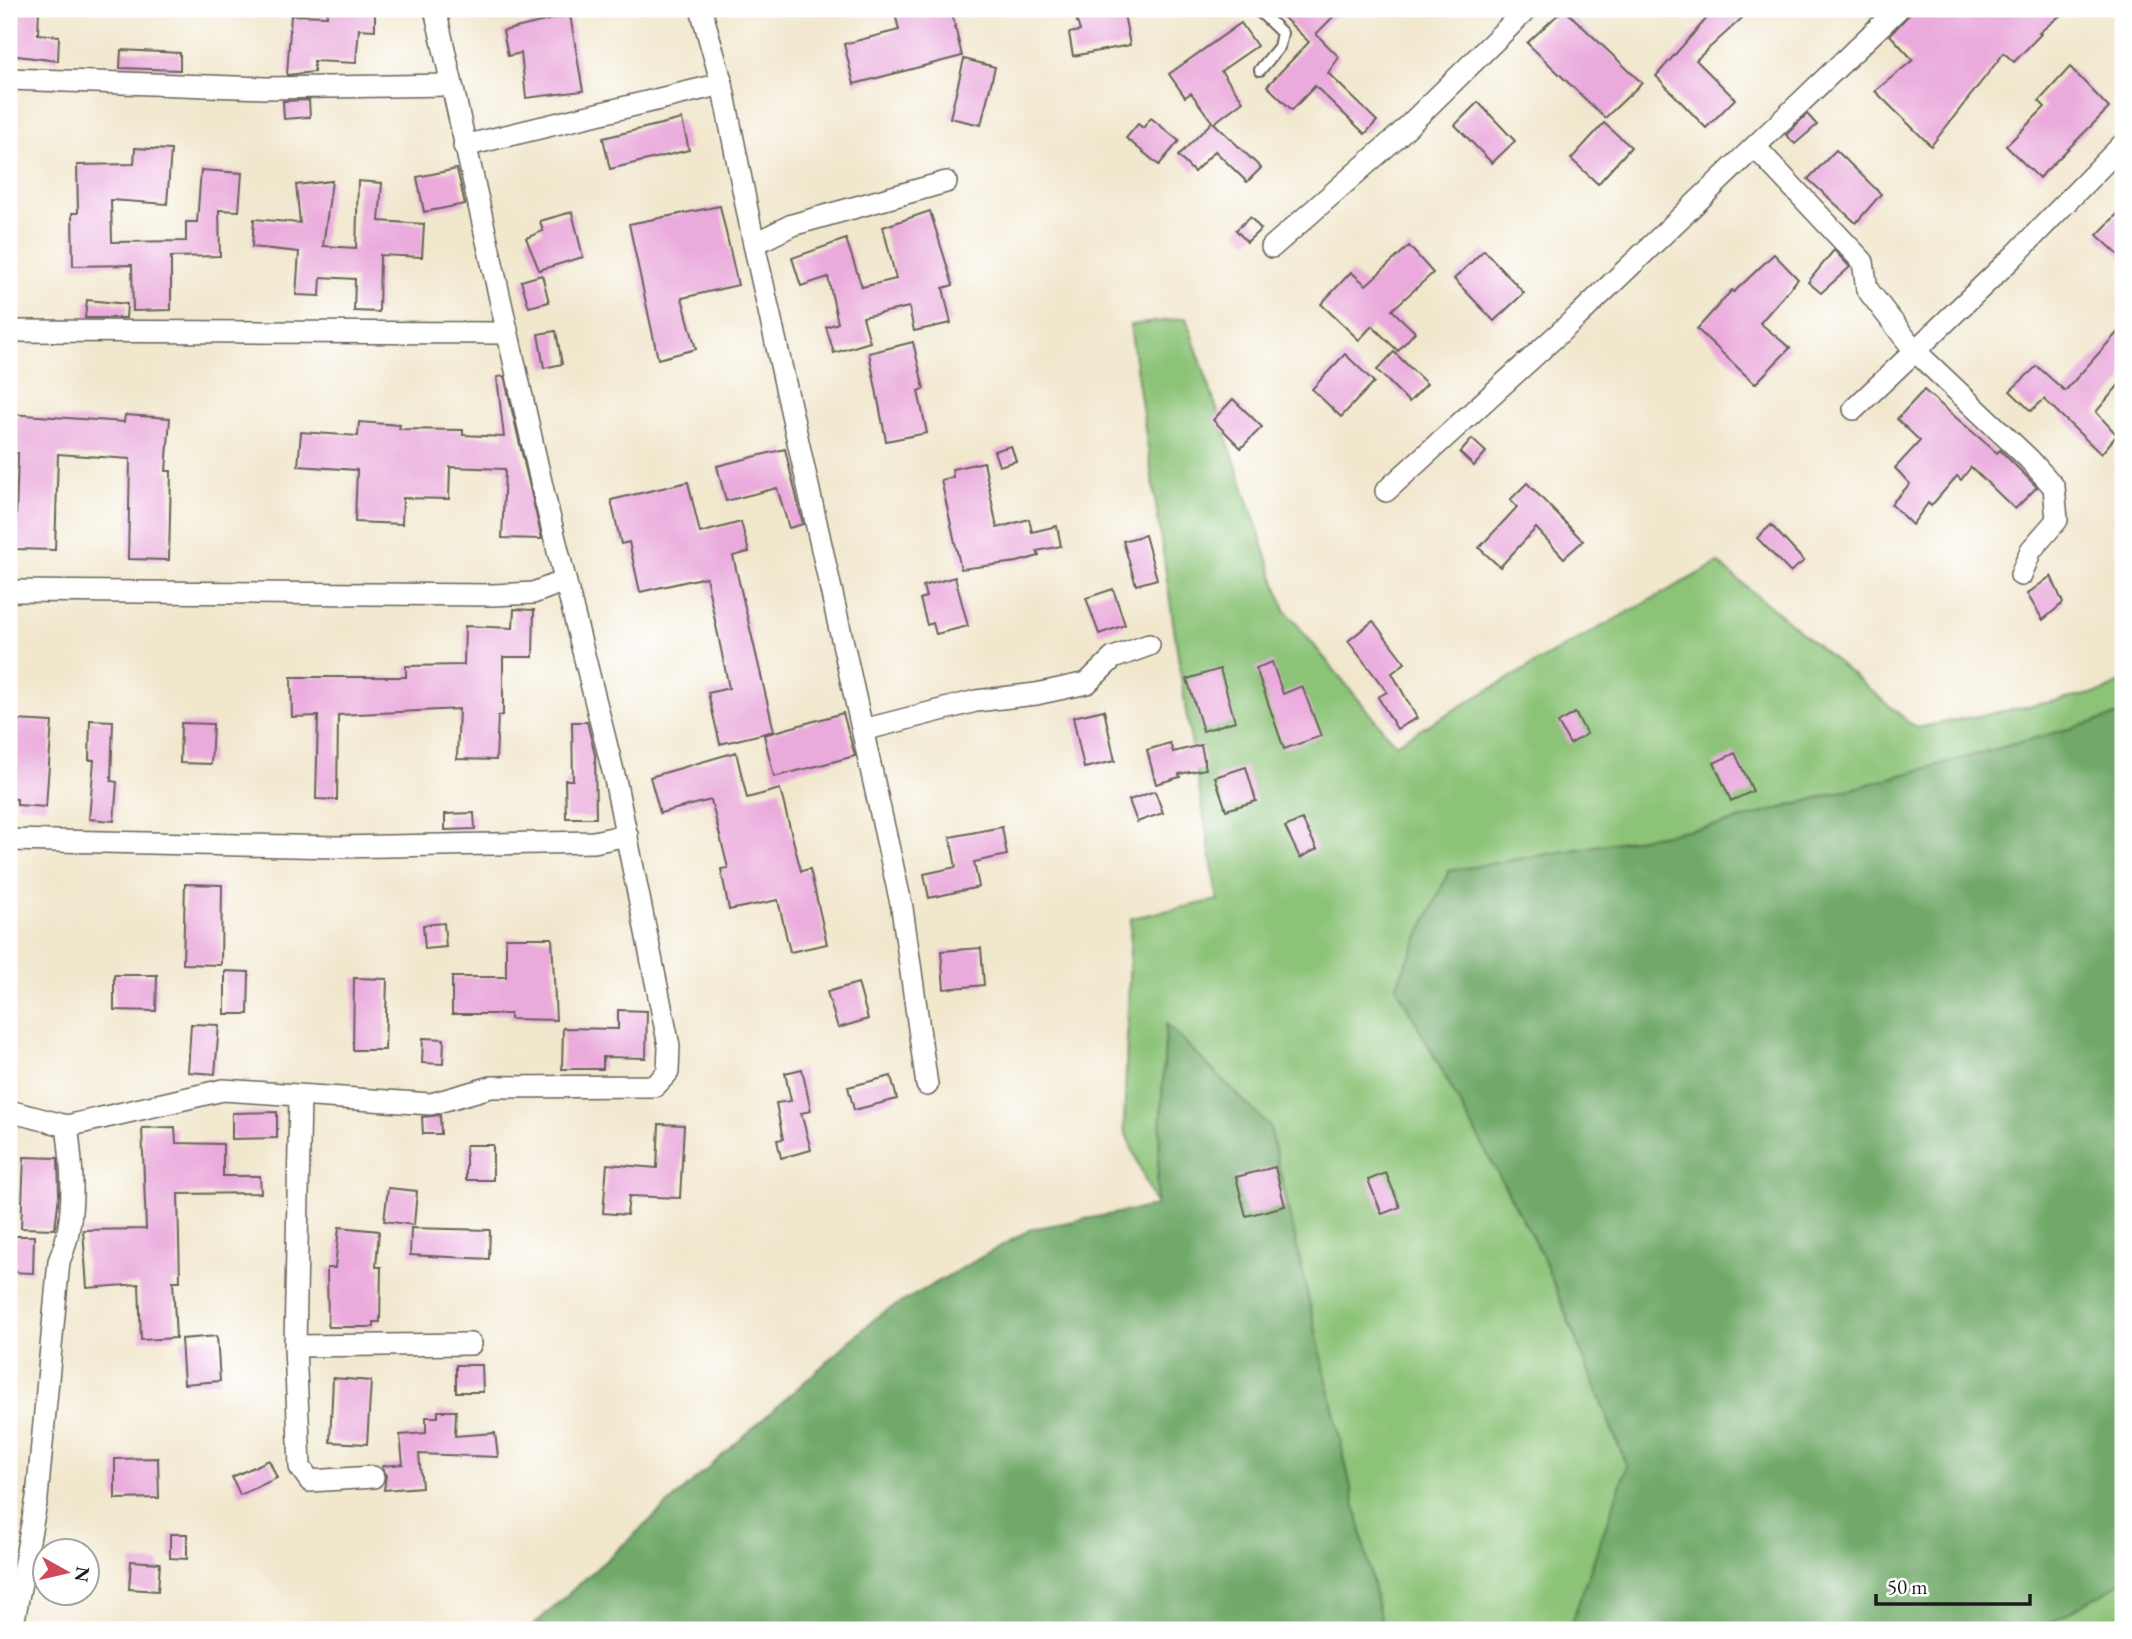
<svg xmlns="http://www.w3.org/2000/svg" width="2132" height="1639" viewBox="0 0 2132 1639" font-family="'EB Garamond',serif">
  <rect width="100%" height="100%" fill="#fff"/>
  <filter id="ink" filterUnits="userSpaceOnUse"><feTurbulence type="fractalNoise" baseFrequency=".0143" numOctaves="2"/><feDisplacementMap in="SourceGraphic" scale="14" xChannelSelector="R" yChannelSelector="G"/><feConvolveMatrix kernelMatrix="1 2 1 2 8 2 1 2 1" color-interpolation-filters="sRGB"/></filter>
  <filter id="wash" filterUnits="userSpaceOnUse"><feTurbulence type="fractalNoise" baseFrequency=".00686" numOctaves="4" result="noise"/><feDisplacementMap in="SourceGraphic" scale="28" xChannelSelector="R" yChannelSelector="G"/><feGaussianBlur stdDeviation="1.57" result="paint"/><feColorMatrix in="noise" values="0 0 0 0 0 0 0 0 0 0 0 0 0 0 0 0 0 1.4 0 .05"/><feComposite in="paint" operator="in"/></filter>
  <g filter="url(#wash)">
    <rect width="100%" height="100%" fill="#f1e7cd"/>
    <g fill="#8bc377" stroke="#54704a" stroke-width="2">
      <polygon points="1186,318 1285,610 1395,744 1555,652 1718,563 1916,728 2102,692 2123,681 2123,714 1724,824 1449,871 1542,1255 1627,1467 1569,1630 1383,1630 1269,1127 1166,1024 1156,1206 1124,1129 1131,918 1218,900 1186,711 1130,325"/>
      <polygon points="2123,1581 2123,1630 2038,1630"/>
    </g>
    <g fill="#70a968" stroke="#466242" stroke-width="2">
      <polygon points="2123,714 2123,1581 2038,1630 1569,1630 1627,1466 1542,1255 1396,986 1449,871 1724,824"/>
      <polygon points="1166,1024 1270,1127 1383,1630 528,1630 879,1315 1031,1229 1156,1206"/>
    </g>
    <g id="blocks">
      <g fill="#eaaadc">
        <polygon points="12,9 39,9 38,34 59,36 58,61 10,55"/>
        <polygon points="327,9 375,9 375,30 359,29 356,63 314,61 314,72 287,75 291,15 327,16"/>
        <polygon points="894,9 951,9 962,56 854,84 844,44 899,30"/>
        <polygon points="1073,9 1123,9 1130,45 1073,56 1069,33 1080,31"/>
        <polygon points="1275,9 1341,9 1316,34 1339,57 1328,73 1377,121 1365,134 1315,86 1292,110 1267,86 1309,42"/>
        <polygon points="1564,9 1642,83 1605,118 1527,43"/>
        <polygon points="1715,9 1752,9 1696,60 1735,99 1706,128 1656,76"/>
        <polygon points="1914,9 2068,9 2039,33 2041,34 2014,62 2004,53 1931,146 1875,91 1913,60 1890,35"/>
        <polygon points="570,15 583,91 526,98 521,53 508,56 503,31"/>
        <polygon points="1241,23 1257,46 1221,71 1243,101 1214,123 1261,168 1247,182 1215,151 1194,172 1178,156 1212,122 1191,93 1185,97 1169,74"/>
        <polygon points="121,50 180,53 180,70 120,68"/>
        <polygon points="964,59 995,67 981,125 950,118"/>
        <polygon points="2070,67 2109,108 2039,178 2006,146 2045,107 2039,101"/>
        <polygon points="309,100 310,117 284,119 283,101"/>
        <polygon points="1478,102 1515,141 1492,163 1455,125"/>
        <polygon points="1807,114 1817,125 1795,144 1786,135"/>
        <polygon points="1151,118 1179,141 1159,165 1126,138 1138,124 1143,128"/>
        <polygon points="682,119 689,150 610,169 603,138"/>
        <polygon points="1604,123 1631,147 1598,184 1571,159"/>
        <polygon points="135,148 171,150 167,204 111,200 112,242 186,241 186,222 197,222 201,170 242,173 239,211 219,210 220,256 171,257 171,310 133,311 132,265 73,266 72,213 78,213 77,165 134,164"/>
        <polygon points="1836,150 1881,194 1856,223 1808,179"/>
        <polygon points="457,169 465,204 424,212 417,177"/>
        <polygon points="332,181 323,246 356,248 358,181 382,183 379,221 424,224 422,257 380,255 379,312 354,311 355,279 321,277 320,296 296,295 299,252 252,247 254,219 300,223 296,185"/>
        <polygon points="720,206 738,285 682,298 696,349 658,359 629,224"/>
        <polygon points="2123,208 2123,259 2097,235"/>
        <polygon points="930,211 953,285 943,288 951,323 914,331 909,307 863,317 870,342 834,353 826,327 838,323 828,277 801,286 792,258 846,239 862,287 896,279 883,227"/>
        <polygon points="572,212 583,257 539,270 526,238 543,231 540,221"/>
        <polygon points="1250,217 1261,229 1247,242 1236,230"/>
        <polygon points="1409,246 1433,273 1392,310 1415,332 1398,351 1372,326 1359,340 1321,304 1351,272 1366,285"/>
        <polygon points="1484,250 1524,293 1494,321 1454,279"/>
        <polygon points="1834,250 1850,267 1821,293 1808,282"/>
        <polygon points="1774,254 1798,279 1760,323 1790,348 1755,384 1697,329 1732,290 1734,292"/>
        <polygon points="542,275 549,302 529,307 521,281"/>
        <polygon points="87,300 127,304 126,318 85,318"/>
        <polygon points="2123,326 2123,380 2096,412 2117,435 2101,454 2044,399 2031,411 2010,391 2037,366 2065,391"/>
        <polygon points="556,331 562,364 544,368 538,334"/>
        <polygon points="913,342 924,389 918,391 927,433 886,441 869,353"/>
        <polygon points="1394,352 1427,384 1409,402 1377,370"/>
        <polygon points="1345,354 1374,382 1341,417 1312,389"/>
        <polygon points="504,376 542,539 502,538 505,469 450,467 449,499 403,498 402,524 355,522 357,470 298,466 301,432 358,436 359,422 400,425 399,429 463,430 463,435 504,437 497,377"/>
        <polygon points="1924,390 1997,453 2000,450 2037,487 2015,509 1971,467 1961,480 1957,476 1931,506 1928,503 1912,525 1891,504 1910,484 1895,468 1920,441 1897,419"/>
        <polygon points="1233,399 1262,427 1241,448 1213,420"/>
        <polygon points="10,414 124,422 125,415 170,418 166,471 171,471 169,560 128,559 130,459 58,454 55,550 15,549 18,453 9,453"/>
        <polygon points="1472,439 1486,452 1474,466 1460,453"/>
        <polygon points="1011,446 1016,461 999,466 994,451"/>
        <polygon points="785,449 803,524 789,528 777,488 726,501 717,466"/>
        <polygon points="984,462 997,528 1029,519 1032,532 1057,526 1061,546 1037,551 1039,556 1017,562 961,569 941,480 953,477 952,469"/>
        <polygon points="688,482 700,533 741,522 749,552 733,556 774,731 720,744 708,693 729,688 706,577 640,592 629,542 621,544 611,500"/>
        <polygon points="1527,483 1583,541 1564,558 1536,528 1500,567 1479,548 1517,507 1510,500"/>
        <polygon points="1771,525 1804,561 1790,572 1757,538"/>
        <polygon points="1145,535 1157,579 1136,585 1123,541"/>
        <polygon points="2051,576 2063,603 2043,620 2027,594"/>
        <polygon points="955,577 968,626 936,634 933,623 927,625 920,599 926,597 923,586"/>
        <polygon points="1113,589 1125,625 1099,634 1086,598"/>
        <polygon points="514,609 534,610 533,657 503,657 503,715 498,716 496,760 457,759 459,709 338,715 337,800 316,799 318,716 292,717 291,677 406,677 406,666 464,665 465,626 513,628"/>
        <polygon points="1373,621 1405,663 1392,673 1417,718 1397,729 1378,697 1387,692 1348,641"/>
        <polygon points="1272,662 1283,694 1302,686 1321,736 1284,749 1256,668"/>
        <polygon points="1220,669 1235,721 1203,731 1187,679"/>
        <polygon points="1104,710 1115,761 1084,768 1073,717"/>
        <polygon points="843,713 855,756 774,777 764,735"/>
        <polygon points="1575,713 1587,734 1570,744 1558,723"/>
        <polygon points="15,720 52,722 46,807 17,805 17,799 10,798"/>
        <polygon points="90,720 113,721 111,781 117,782 114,821 89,819 94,760 89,760"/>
        <polygon points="572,722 587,722 595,755 596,818 566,818 565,780 573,780"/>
        <polygon points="181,723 213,724 211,764 180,763"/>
        <polygon points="1170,743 1173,752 1201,745 1206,769 1179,774 1180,777 1156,784 1147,750"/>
        <polygon points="736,752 747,798 780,789 801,871 810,869 827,944 790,952 778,900 729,910 721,869 728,868 711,800 660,813 650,777"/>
        <polygon points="1735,753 1753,791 1731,801 1714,763"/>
        <polygon points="1246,767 1256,801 1226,810 1215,777"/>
        <polygon points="1155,791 1163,813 1137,822 1129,800"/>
        <polygon points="474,813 475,829 445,830 445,814"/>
        <polygon points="1302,819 1317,849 1300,858 1285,827"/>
        <polygon points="1002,827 1007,855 974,862 979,887 929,898 924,874 956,867 950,837"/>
        <polygon points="185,884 222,885 221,965 183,964"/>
        <polygon points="444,923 446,947 425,949 423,925"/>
        <polygon points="506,938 552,938 556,1020 510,1019 510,1014 452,1014 452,977 506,977"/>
        <polygon points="981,948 984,985 944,989 941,951"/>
        <polygon points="225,971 249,972 248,1014 225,1014"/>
        <polygon points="114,975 157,975 156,1011 114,1010"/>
        <polygon points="354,978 387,979 385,1050 353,1050"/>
        <polygon points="858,983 868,1019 838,1028 827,992"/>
        <polygon points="618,1010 647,1011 646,1058 603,1057 603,1069 562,1069 563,1028 618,1029"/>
        <polygon points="191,1024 219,1025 215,1074 188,1072"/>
        <polygon points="423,1038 444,1039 443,1064 422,1063"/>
        <polygon points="802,1069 811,1111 801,1113 811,1150 781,1158 777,1140 783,1139 776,1103 791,1101 785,1073"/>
        <polygon points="891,1076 897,1099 854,1110 848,1087"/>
        <polygon points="277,1112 277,1138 232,1139 232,1113"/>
        <polygon points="440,1115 441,1134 423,1134 422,1117"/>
        <polygon points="659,1124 684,1125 680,1198 629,1196 627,1215 603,1213 607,1164 657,1168"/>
        <polygon points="175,1127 176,1143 223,1144 223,1176 260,1176 261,1193 178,1194 180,1281 173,1281 176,1338 141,1340 139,1284 87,1288 83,1230 146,1229 142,1128"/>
        <rect x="466" y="1145" width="27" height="35"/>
        <polygon points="24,1157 58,1158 59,1194 55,1229 21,1228"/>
        <polygon points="1275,1167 1285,1206 1246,1216 1236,1177"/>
        <polygon points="1386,1173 1400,1207 1382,1214 1368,1180"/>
        <polygon points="388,1188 417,1191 414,1225 384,1221"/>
        <polygon points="339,1227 379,1231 376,1267 381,1267 380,1322 374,1322 374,1327 328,1327 327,1268 335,1268"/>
        <polygon points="411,1228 490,1230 489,1259 410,1255"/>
        <polygon points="9,1236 34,1236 33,1273 9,1272"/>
        <polygon points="217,1336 220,1381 184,1384 181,1339"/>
        <polygon points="456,1365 482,1365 483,1392 456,1392"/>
        <polygon points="333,1378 371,1381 367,1444 330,1442"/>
        <polygon points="438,1411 456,1411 455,1436 495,1433 498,1457 419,1454 422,1487 384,1490 386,1475 382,1466 403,1464 400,1435 426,1433 426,1417 438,1417"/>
        <polygon points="158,1458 159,1498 115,1499 115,1459"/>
        <polygon points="269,1460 277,1478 240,1495 232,1477"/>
        <polygon points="170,1534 187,1534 187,1559 170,1558"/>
        <polygon points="131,1561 160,1563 158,1591 129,1589"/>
      </g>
    </g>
  </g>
  <g filter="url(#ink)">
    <use href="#blocks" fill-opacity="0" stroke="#67635a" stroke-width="2"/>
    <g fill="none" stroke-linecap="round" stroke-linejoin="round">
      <g stroke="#67635a" stroke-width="14">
        <polyline id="service" points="1257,9 1282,33 1279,47 1260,70"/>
      </g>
      <g stroke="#67635a" stroke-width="24">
        <g id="minor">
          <polyline points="701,9 722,84 754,244 902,908 927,1085"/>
          <polyline points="9,79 266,88 451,85"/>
          <polyline points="464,146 722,84"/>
          <polyline points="1755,147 1863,262 1867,289 1915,351 1854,409"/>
          <polyline points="754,244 792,225 946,182"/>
          <polyline points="1272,247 1398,136 1527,9"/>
          <polyline points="9,331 506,333"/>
          <polyline points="1386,491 1578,316 1898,9"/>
          <polyline points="2021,575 2031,550 2057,520 2054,487 2029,459 1915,351 2013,257 2123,144"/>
          <polyline points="9,591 493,595 533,593 565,581"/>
          <polyline points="863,730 976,701 1036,694 1087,683 1113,658 1149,645"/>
          <polyline points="9,840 337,847 594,842 627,835"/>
          <polyline points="300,1096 295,1346 300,1467 310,1481 373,1477"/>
          <polyline points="9,1111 67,1126 223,1090 431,1104 491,1087 655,1086 668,1072 669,1046 615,779 544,495 435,9"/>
          <polyline points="295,1346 471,1344"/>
          <path d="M12,1630L37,1498L59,1261C77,1221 73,1168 67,1126"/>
        </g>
      </g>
      <use href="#service" stroke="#fff" stroke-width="10"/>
      <use href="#minor" stroke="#fff" stroke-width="21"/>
    </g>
  </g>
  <rect width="2132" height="1639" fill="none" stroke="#fff" stroke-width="35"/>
  <g transform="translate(66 1572) rotate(98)"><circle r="33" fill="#ffffff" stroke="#a4a4a4" stroke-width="2"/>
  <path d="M0-5L12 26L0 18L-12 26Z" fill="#d1495b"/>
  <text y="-10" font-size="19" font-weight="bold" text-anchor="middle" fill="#1c1c1c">N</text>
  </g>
  <path d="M1876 1594v10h154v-10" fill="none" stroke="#1c1c1c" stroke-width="3.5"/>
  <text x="1887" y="1594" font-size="21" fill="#1c1c1c" stroke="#ffffff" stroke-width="5" paint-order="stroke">50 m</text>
</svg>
